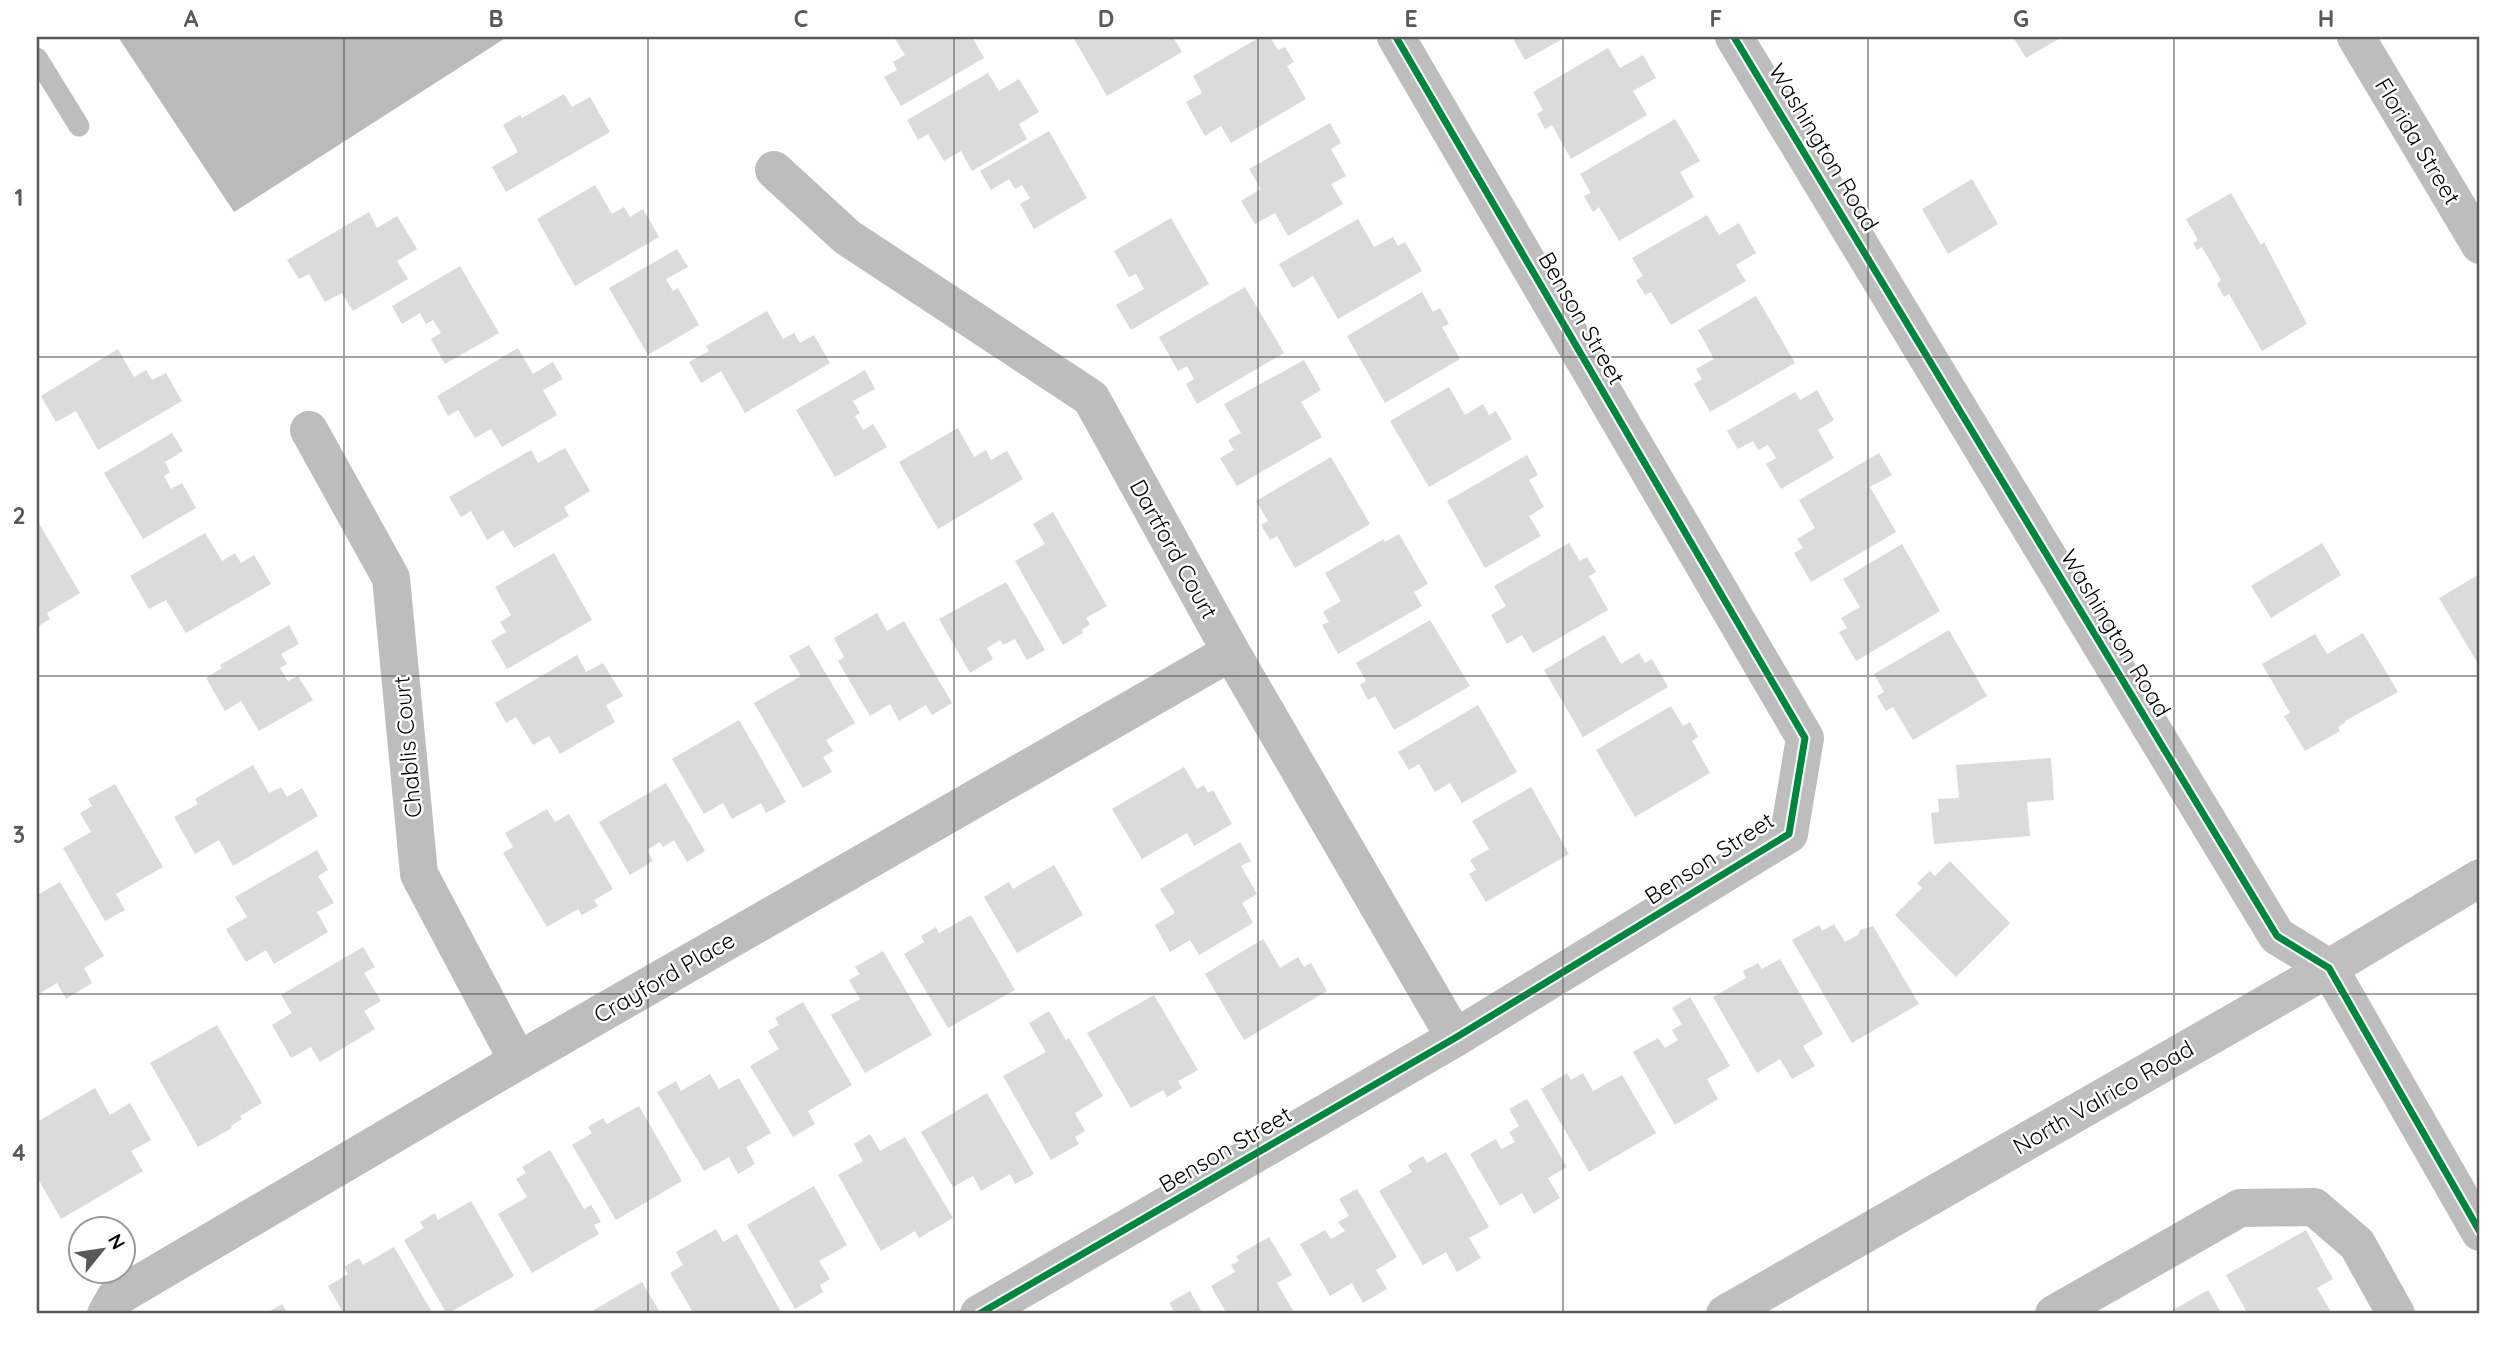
<svg xmlns="http://www.w3.org/2000/svg" width="2517" height="1351" viewBox="0 0 2517 1351" font-family="Quicksand,sans-serif">
  <rect width="100%" height="100%" fill="#fff"/>
  <polygon fill="#bababa" points="118,37 507,37 234,212"/>
  <g fill="#dbdbdb">
    <polygon points="894,37 972,37 984,58 901,106 884,77 897,70 893,62 905,55"/>
    <polygon points="1073,37 1173,37 1182,52 1107,96"/>
    <polygon points="1260,37 1270,37 1278,50 1285,47 1294,62 1287,66 1306,99 1231,143 1221,126 1205,136 1186,102 1202,93 1193,76"/>
    <polygon points="1512,37 1566,37 1525,60"/>
    <polygon points="2013,37 2062,37 2026,58"/>
    <polygon points="1608,48 1620,68 1643,55 1656,78 1633,91 1647,115 1571,159 1552,125 1545,129 1537,114 1543,110 1533,92"/>
    <polygon points="988,73 999,91 1019,79 1039,112 1019,124 1027,139 972,171 961,151 944,161 928,134 918,140 907,120"/>
    <polygon points="564,94 572,107 590,97 610,132 506,192 492,167 518,152 503,125 520,115 522,118"/>
    <polygon points="1675,119 1700,161 1680,172 1694,197 1619,241 1599,207 1593,212 1584,196 1591,193 1580,174"/>
    <polygon points="1330,123 1341,143 1331,149 1346,176 1331,184 1343,204 1288,236 1275,213 1255,224 1241,201 1261,189 1249,169"/>
    <polygon points="1049,131 1087,198 1034,229 1020,204 1030,198 1022,185 1015,189 1009,179 991,190 980,171"/>
    <polygon points="1972,179 1998,224 1948,254 1922,209"/>
    <polygon points="595,185 612,214 624,207 630,217 643,209 659,237 575,286 537,219"/>
    <polygon points="2231,193 2261,245 2264,242 2307,324 2262,351 2229,294 2224,297 2217,284 2221,280 2202,247 2197,250 2193,243 2198,240 2186,219"/>
    <polygon points="369,212 377,228 397,216 417,249 397,261 408,279 353,311 342,293 325,302 309,274 299,279 287,260"/>
    <polygon points="1707,215 1719,235 1739,223 1756,253 1736,265 1746,281 1671,325 1651,292 1645,295 1636,280 1643,276 1632,258"/>
    <polygon points="1171,218 1209,284 1131,330 1116,305 1144,289 1136,274 1129,277 1114,251"/>
    <polygon points="1358,219 1374,247 1393,237 1398,246 1405,242 1422,271 1338,319 1313,276 1293,288 1279,264"/>
    <polygon points="677,249 688,267 666,279 673,291 678,288 699,325 648,355 609,288"/>
    <polygon points="460,266 499,333 445,364 431,339 441,333 433,320 426,324 420,313 402,324 392,306"/>
    <polygon points="1245,287 1284,353 1197,404 1186,384 1194,379 1187,366 1178,371 1159,337"/>
    <polygon points="1422,292 1433,312 1440,308 1449,324 1442,327 1460,359 1385,403 1347,336"/>
    <polygon points="1756,296 1795,363 1710,412 1694,384 1702,379 1696,369 1714,359 1698,330"/>
    <polygon points="767,311 783,339 794,333 800,343 814,335 830,363 745,413 721,371 701,383 689,362 709,351 706,346"/>
    <polygon points="518,348 533,374 553,362 563,379 543,390 557,415 502,447 491,429 475,438 458,410 448,416 437,396"/>
    <polygon points="118,349 134,377 146,370 152,380 166,373 182,401 98,450 76,411 56,422 41,396"/>
    <polygon points="1304,360 1321,390 1301,402 1322,437 1237,486 1220,458 1234,450 1228,440 1241,433 1224,404"/>
    <polygon points="865,370 875,389 853,401 860,413 855,416 863,430 873,424 887,447 835,477 796,410"/>
    <polygon points="1449,387 1465,415 1483,404 1489,415 1496,411 1512,439 1429,487 1390,421"/>
    <polygon points="1817,390 1834,420 1818,430 1834,458 1781,489 1766,464 1776,458 1768,445 1758,450 1753,441 1738,449 1727,431 1795,392 1800,400"/>
    <polygon points="958,428 974,457 986,450 991,460 1007,451 1023,479 938,529 899,462"/>
    <polygon points="172,433 183,451 165,462 170,472 164,476 171,489 182,483 196,508 143,539 104,473"/>
    <polygon points="565,448 590,491 564,507 569,516 514,548 503,530 487,540 471,511 461,517 449,497 531,450 538,463"/>
    <polygon points="1879,453 1892,475 1870,487 1896,532 1811,582 1794,553 1803,548 1797,539 1815,528 1799,500"/>
    <polygon points="1527,455 1538,475 1529,480 1544,507 1529,516 1541,536 1485,568 1447,501"/>
    <polygon points="1331,457 1370,524 1295,568 1277,536 1270,540 1261,525 1268,521 1256,501"/>
    <polygon points="1053,512 1107,606 1086,618 1090,624 1082,630 1083,633 1063,645 1015,561 1045,544 1033,524"/>
    <polygon points="37,520 80,593 47,613 50,619 37,627"/>
    <polygon points="205,533 222,561 235,553 241,563 254,555 271,584 186,633 166,600 149,609 130,576"/>
    <polygon points="1399,534 1428,584 1414,592 1422,606 1338,654 1322,625 1329,622 1323,612 1341,601 1325,573 1384,539 1385,542"/>
    <polygon points="1569,543 1580,561 1587,557 1596,572 1589,576 1608,610 1533,653 1522,635 1507,644 1491,615 1506,606 1494,586"/>
    <polygon points="2322,543 2341,575 2271,618 2251,586"/>
    <polygon points="1902,544 1940,611 1856,661 1839,632 1847,628 1841,618 1860,607 1843,579"/>
    <polygon points="554,553 592,620 507,669 491,641 506,632 500,622 511,615 495,587"/>
    <polygon points="2480,574 2480,667 2439,598"/>
    <polygon points="1006,582 1045,650 1027,660 1015,639 1003,645 1000,640 987,648 993,659 970,673 939,619"/>
    <polygon points="877,613 887,631 904,621 952,703 932,715 926,705 899,721 890,704 870,716 838,661 844,657 834,638"/>
    <polygon points="1430,620 1470,686 1394,730 1375,696 1368,700 1360,685 1366,681 1356,663"/>
    <polygon points="289,625 299,644 281,654 287,664 280,668 288,681 298,676 313,700 259,731 241,701 225,711 206,678 222,668 220,665"/>
    <polygon points="1949,630 1987,696 1913,740 1893,707 1886,711 1877,696 1884,692 1874,674"/>
    <polygon points="2363,633 2398,692 2345,721 2346,722 2338,727 2340,731 2305,751 2284,716 2290,713 2262,664 2315,634 2327,654"/>
    <polygon points="1604,635 1621,664 1639,653 1645,663 1652,659 1668,687 1583,737 1544,670"/>
    <polygon points="809,645 855,723 826,740 833,751 823,757 832,772 803,788 754,703 801,676 789,656"/>
    <polygon points="577,655 586,672 603,663 623,696 606,705 615,722 560,754 549,736 533,745 516,717 506,723 495,703"/>
    <polygon points="1478,705 1517,772 1462,803 1450,783 1435,792 1419,764 1409,770 1398,752"/>
    <polygon points="1671,706 1683,726 1690,722 1698,737 1692,741 1710,773 1635,817 1596,750"/>
    <polygon points="739,720 786,802 766,813 761,803 732,819 723,803 704,814 672,759"/>
    <polygon points="2051,758 2054,800 2027,802 2030,836 1934,844 1931,813 1939,812 1938,799 1959,798 1956,765"/>
    <polygon points="253,765 269,793 281,787 287,797 302,788 318,816 233,866 219,840 195,854 174,817 198,804 195,799"/>
    <polygon points="1184,767 1197,789 1204,785 1208,793 1213,790 1232,824 1194,846 1187,833 1142,859 1112,809"/>
    <polygon points="666,783 705,851 687,862 674,840 663,847 660,842 647,850 653,861 630,875 599,822"/>
    <polygon points="115,784 163,867 116,894 125,910 105,921 63,848 91,832 80,813 92,806 88,799"/>
    <polygon points="1531,787 1569,854 1486,902 1469,874 1476,870 1470,860 1489,849 1472,821"/>
    <polygon points="547,809 555,822 569,814 613,889 594,900 598,906 582,915 578,909 547,927 503,853 513,847 505,833"/>
    <polygon points="1240,842 1251,861 1241,866 1257,894 1242,903 1253,923 1199,955 1190,940 1170,952 1155,925 1175,913 1160,889"/>
    <polygon points="317,850 328,870 318,876 334,903 317,912 328,932 274,964 266,950 246,962 226,929 247,917 235,897"/>
    <polygon points="1950,861 2010,923 1956,977 1895,915 1922,888 1917,883 1930,871 1935,876"/>
    <polygon points="1054,865 1083,915 1017,953 984,897 1009,882 1013,889"/>
    <polygon points="60,882 104,956 84,968 92,983 66,999 57,983 37,995 37,895"/>
    <polygon points="971,915 1015,990 948,1028 904,954 924,942 921,936 936,927 939,933"/>
    <polygon points="1834,924 1845,942 1858,935 1860,930 1873,926 1919,1004 1852,1043 1792,940 1819,925 1822,931"/>
    <polygon points="1263,939 1280,968 1298,957 1304,967 1311,963 1327,991 1244,1040 1205,974"/>
    <polygon points="363,947 375,967 364,973 381,1001 364,1011 375,1029 320,1062 311,1047 291,1058 272,1025 292,1013 281,995"/>
    <polygon points="883,951 932,1035 865,1073 831,1015 860,999 849,980 860,974 855,967"/>
    <polygon points="1780,959 1823,1034 1803,1046 1815,1066 1792,1079 1780,1059 1757,1073 1713,997 1746,978 1743,971 1758,963 1762,969"/>
    <polygon points="1154,995 1198,1070 1178,1081 1182,1088 1167,1097 1163,1090 1131,1108 1087,1033"/>
    <polygon points="1690,997 1730,1066 1707,1079 1718,1099 1675,1125 1633,1052 1658,1038 1665,1048 1678,1040 1672,1030 1682,1024 1672,1008"/>
    <polygon points="803,1002 852,1085 808,1111 815,1124 793,1137 750,1066 779,1049 768,1031 779,1025 775,1018"/>
    <polygon points="1049,1011 1066,1040 1069,1038 1103,1096 1075,1113 1085,1131 1075,1137 1079,1144 1051,1160 1003,1076 1046,1052 1029,1023"/>
    <polygon points="217,1025 262,1103 240,1116 242,1119 231,1126 232,1128 198,1147 150,1063"/>
    <polygon points="1567,1073 1571,1080 1583,1073 1593,1091 1622,1075 1656,1133 1589,1172 1541,1089"/>
    <polygon points="710,1074 719,1089 739,1078 771,1133 746,1147 755,1164 738,1174 729,1157 704,1171 657,1092 676,1081 681,1091"/>
    <polygon points="95,1088 110,1115 130,1103 151,1140 131,1151 143,1171 61,1219 37,1177 37,1122"/>
    <polygon points="987,1093 1034,1174 1015,1184 1010,1174 981,1191 973,1176 953,1187 921,1132"/>
    <polygon points="1527,1099 1567,1167 1548,1178 1560,1198 1534,1214 1522,1193 1500,1206 1470,1154 1496,1139 1501,1149 1515,1142 1509,1132 1519,1126 1509,1109"/>
    <polygon points="639,1106 682,1181 616,1220 572,1145 592,1133 588,1127 603,1118 607,1124"/>
    <polygon points="870,1134 880,1151 905,1137 953,1218 919,1238 915,1231 881,1251 838,1175 863,1161 854,1144"/>
    <polygon points="550,1150 584,1209 591,1205 601,1222 594,1225 599,1234 532,1273 498,1214 527,1197 516,1179 526,1173 522,1167"/>
    <polygon points="1446,1152 1489,1227 1469,1238 1481,1258 1457,1272 1446,1252 1423,1265 1379,1191 1412,1172 1408,1165 1423,1156 1427,1163"/>
    <polygon points="814,1186 847,1245 819,1261 830,1279 820,1285 823,1292 795,1309 747,1225"/>
    <polygon points="1357,1189 1397,1257 1376,1270 1387,1289 1363,1303 1352,1283 1330,1296 1300,1244 1325,1230 1331,1239 1345,1231 1338,1222 1349,1216 1339,1199"/>
    <polygon points="471,1201 514,1276 447,1314 404,1240 424,1228 420,1222 435,1213 438,1220"/>
    <polygon points="716,1229 723,1242 737,1234 780,1310 773,1314 694,1314 670,1273 683,1265 676,1252"/>
    <polygon points="2306,1230 2333,1279 2317,1288 2332,1314 2248,1314 2226,1275"/>
    <polygon points="1269,1237 1292,1275 1277,1283 1295,1314 1227,1314 1211,1286 1235,1272 1231,1265 1239,1261 1236,1256"/>
    <polygon points="394,1247 433,1314 344,1314 328,1286 348,1274 344,1267 359,1258 363,1265"/>
    <polygon points="642,1282 661,1314 587,1314"/>
    <polygon points="2208,1290 2222,1314 2166,1314"/>
    <polygon points="1190,1291 1203,1314 1176,1314 1169,1303"/>
    <polygon points="282,1304 288,1314 265,1314"/>
  </g>
  <g fill="none" stroke-linecap="round" stroke-linejoin="round">
    <polyline stroke="#bdbdbd" stroke-width="21" points="37,58 79,126"/>
    <g stroke="#bdbdbd" stroke-width="38">
      <polyline points="1734,37 2277,936 2329,968 2480,1232"/>
      <polyline points="2356,37 2480,245"/>
      <polyline points="774,170 847,237 1091,398 1231,652 1455,1038"/>
      <polyline points="309,430 391,578 419,874 518,1061"/>
      <polyline points="106,1314 115,1298 518,1061 1231,652"/>
      <polyline points="979,1314 1455,1038 1789,834 1805,738 1396,37"/>
      <polyline points="2054,1314 2240,1208 2314,1207 2357,1244 2396,1314"/>
    </g>
    <polyline stroke="#bfbfbf" stroke-width="38" points="1725,1314 2329,968 2480,878"/>
    <g stroke="#fff" stroke-width="11">
      <g id="cycleway">
        <polyline points="1734,37 2277,936 2329,968 2480,1232"/>
        <polyline points="979,1314 1455,1038 1789,834 1805,738 1396,37"/>
      </g>
    </g>
    <use href="#cycleway" stroke="#00873e" stroke-width="7"/>
  </g>
  <path fill="none" stroke="#595959" stroke-width="2" stroke-opacity="0.55" d="M344,37V1314M648,37V1314M954,37V1314M1258,37V1314M1563,37V1314M1868,37V1314M2174,37V1314M37,357H2480M37,676H2480M37,994H2480"/>
  <g text-anchor="middle" dominant-baseline="central" stroke-width="5" stroke-linejoin="round" paint-order="stroke">
    <g font-size="23" fill="#000" stroke="#fff">
      <text transform="translate(2418 141) rotate(59)">Florida Street</text>
      <text transform="translate(1824 147) rotate(59)">Washington Road</text>
      <text transform="translate(1582 318) rotate(60)">Benson Street</text>
      <text transform="translate(1174 549) rotate(61)">Dartford Court</text>
      <text transform="translate(2116 633) rotate(59)">Washington Road</text>
      <text transform="translate(407 747) rotate(-95)">Chablis Court</text>
      <text transform="translate(1709 858) rotate(-33)">Benson Street</text>
      <text transform="translate(664 977) rotate(-30)">Crayford Place</text>
      <text transform="translate(2103 1097) rotate(-30)">North Valrico Road</text>
      <text transform="translate(1225 1149) rotate(-30)">Benson Street</text>
    </g>
  </g>
  <rect width="2517" height="1351" fill="none" stroke="#ffffff" stroke-width="77"/>
  <g transform="translate(102 1250) rotate(60)"><circle r="33" fill="#ffffff" stroke="#999999" stroke-width="2"/>
  <path d="M0-5L12 26L0 18L-12 26Z" fill="#595959"/>
  <text y="-10" font-size="19" font-weight="bold" text-anchor="middle" fill="#000000">N</text>
  </g>
  <rect x="38" y="38" width="2440" height="1274" fill="none" stroke="#595959" stroke-width="2.5"/>
  <g font-size="23" text-anchor="middle" font-weight="bold" fill="#595959">
    <text x="191" y="27">A</text>
    <text x="496" y="27">B</text>
    <text x="801" y="27">C</text>
    <text x="1106" y="27">D</text>
    <text x="1411" y="27">E</text>
    <text x="1716" y="27">F</text>
    <text x="2021" y="27">G</text>
    <text x="2326" y="27">H</text>
    <text x="19" y="206">1</text>
    <text x="19" y="524">2</text>
    <text x="19" y="843">3</text>
    <text x="19" y="1161">4</text>
  </g>
</svg>
